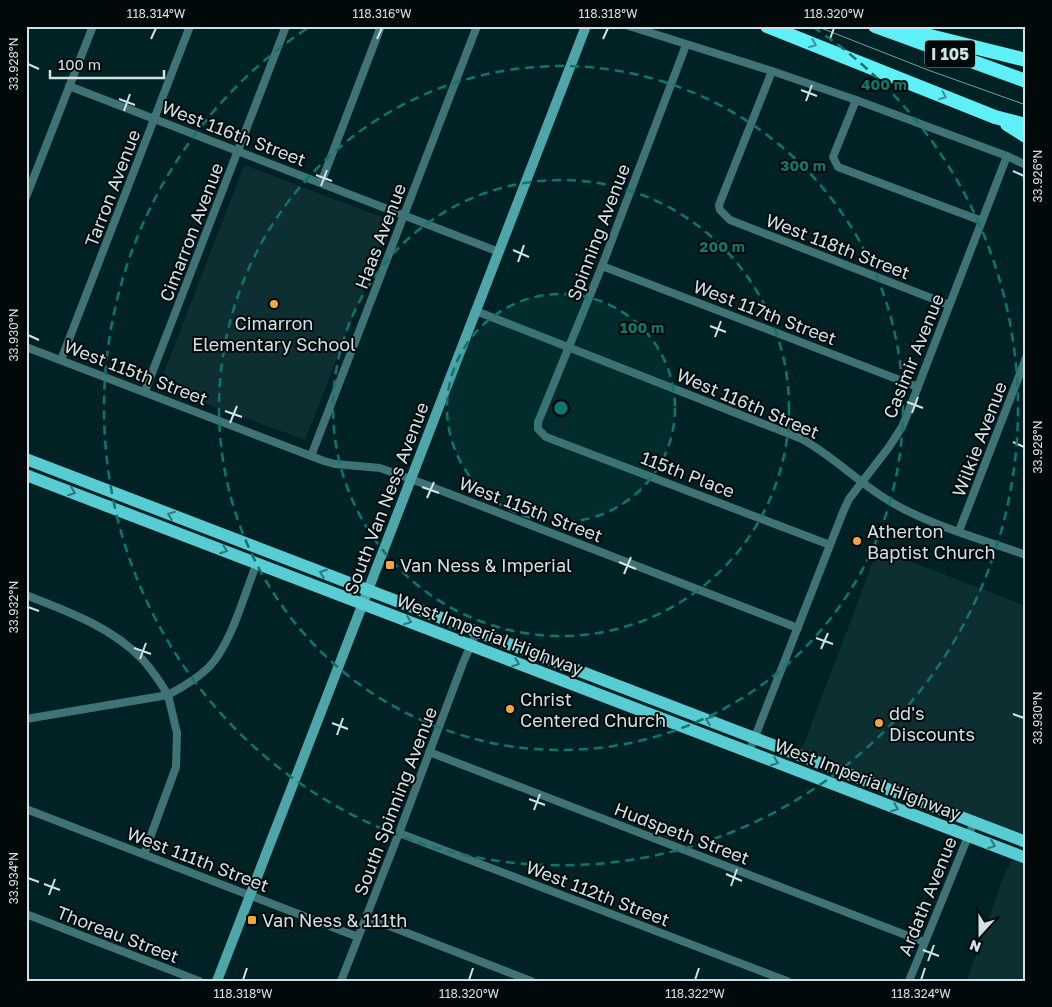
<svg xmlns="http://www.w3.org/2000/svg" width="1052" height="1007" viewBox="0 0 1052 1007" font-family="'Golos Text',sans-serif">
  <rect width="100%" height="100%" fill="#002224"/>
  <g fill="#0d2f31">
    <polygon points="247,166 387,219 389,222 389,226 305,440 161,387 160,383 243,168"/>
    <polygon points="878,549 1026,606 1026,840 800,754"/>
    <polygon points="1014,858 1026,862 1026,981 967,981 1005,872"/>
  </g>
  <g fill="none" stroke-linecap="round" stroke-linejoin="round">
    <g stroke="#407376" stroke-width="8">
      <polyline points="629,26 772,71 856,100 1007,156 1026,165"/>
      <polyline points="686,45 602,266 541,415 538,422 538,429 546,437 830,545"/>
      <polyline points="772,71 719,205 720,210 730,220 949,305"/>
      <polyline points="69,86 499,252"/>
      <polyline points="856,100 833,157 838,167 982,221"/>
      <polyline points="321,183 381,26"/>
      <polyline points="26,197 93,26"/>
      <polyline points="602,266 918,387"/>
      <path d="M476,311L802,439C831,455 855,479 883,497C922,523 981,539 1026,555"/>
      <polyline points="26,347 324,461 335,464 380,468 411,479 798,628"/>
      <polyline points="61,360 190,26"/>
      <polyline points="145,391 286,26"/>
      <polyline points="311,456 477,26"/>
      <polyline points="959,531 1026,358"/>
      <path d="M26,595C66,611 110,626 141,658C152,669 160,682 168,695L26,719"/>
      <polyline points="429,752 924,942"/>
      <polyline points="749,752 843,512 849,499 889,447 902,427 909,410 1007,156"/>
      <polyline points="26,809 358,937"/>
      <polyline points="399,833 787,981"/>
      <path d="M144,854L176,767L177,733L168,695C183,687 197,679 209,667C232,643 244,594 257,563"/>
      <polyline points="26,914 199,981"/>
      <polyline points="366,917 531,981"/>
      <polyline points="341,981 399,833 463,663 477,631"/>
      <polyline points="909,981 974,822"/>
    </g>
    <polyline stroke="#4ea5aa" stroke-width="10" points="217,981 586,26"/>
    <g stroke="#57ccd2" stroke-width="12">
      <polyline points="26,459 1026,842"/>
      <polyline points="26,475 1026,858"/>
    </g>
    <g stroke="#5eeff7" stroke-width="14">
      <polyline points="767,26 995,117 1026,125"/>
      <polyline points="875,26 1026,81"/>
      <polyline points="910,31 1026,60"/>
      <polyline points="1007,124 1026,136"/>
    </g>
    <polyline stroke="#809899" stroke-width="1" points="816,26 928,70 1026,105"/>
  </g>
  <defs><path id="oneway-chevron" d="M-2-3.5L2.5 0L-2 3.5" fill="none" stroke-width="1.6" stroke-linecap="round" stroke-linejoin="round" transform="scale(1.25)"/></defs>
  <g stroke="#399398">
    <use href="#oneway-chevron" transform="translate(813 44) rotate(22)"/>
    <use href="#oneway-chevron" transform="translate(943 96) rotate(22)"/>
  </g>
  <g stroke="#307478">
    <use href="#oneway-chevron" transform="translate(72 492) rotate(21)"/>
    <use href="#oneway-chevron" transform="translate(171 515) rotate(-159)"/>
    <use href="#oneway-chevron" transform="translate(224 550) rotate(21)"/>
    <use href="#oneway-chevron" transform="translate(323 573) rotate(-159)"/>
    <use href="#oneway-chevron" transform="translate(408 621) rotate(21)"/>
    <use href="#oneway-chevron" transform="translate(516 663) rotate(21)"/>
    <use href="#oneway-chevron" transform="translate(709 720) rotate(-159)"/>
    <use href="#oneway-chevron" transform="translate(775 762) rotate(21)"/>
    <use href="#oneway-chevron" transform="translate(895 808) rotate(21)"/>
    <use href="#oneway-chevron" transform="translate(992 845) rotate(21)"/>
  </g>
  <path fill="none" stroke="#d0e2e3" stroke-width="2" d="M151,39L156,28M377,39L382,28M603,39L608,28M830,39L834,28M28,64L39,69M801,90L817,96M119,99L135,105M806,101L812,85M124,111L130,94M1013,171L1024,176M316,175L332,181M321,186L327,170M513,250L529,257M518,262L524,245M710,326L726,332M28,335L39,340M715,337L721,321M907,402L923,408M225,411L242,417M912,413L918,397M230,423L237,406M1013,442L1024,447M422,487L439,493M427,498L434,482M619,562L636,569M624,574L631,557M28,607L39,611M816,638L833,644M134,648L151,654M821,649L828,633M140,659L146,643M1013,714L1024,718M332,723L348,729M337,735L343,718M529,799L545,805M534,810L540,794M726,874L742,881M28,878L39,882M44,884L60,890M731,886L737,869M49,895L55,879M923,950L939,956M928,961L934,945M243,980L247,968M469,980L473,968M695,980L699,968M921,980L925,968"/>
  <circle cx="561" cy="408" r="114" fill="#0f766e" fill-opacity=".12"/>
  <g fill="none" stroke="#0f766e" stroke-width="2.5" stroke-dasharray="9 6">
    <circle cx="561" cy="408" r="114"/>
    <circle cx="561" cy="408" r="228"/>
    <circle cx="561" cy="408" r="342"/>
    <path d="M813 27A457 457 0 1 1 309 27"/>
  </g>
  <g fill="#f2a541" stroke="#01090a" stroke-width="2">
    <circle cx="274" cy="304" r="5"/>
    <circle cx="857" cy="541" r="5"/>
    <rect x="385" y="560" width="10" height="10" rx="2.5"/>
    <circle cx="510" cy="709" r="5"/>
    <circle cx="879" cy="723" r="5"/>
    <rect x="247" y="915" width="10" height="10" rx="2.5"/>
  </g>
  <g text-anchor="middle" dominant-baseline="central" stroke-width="4" stroke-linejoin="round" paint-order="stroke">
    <rect fill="#01090a" stroke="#92a1a2" stroke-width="1" x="925" y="40.5" width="50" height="27" rx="4"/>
    <g font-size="16" font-weight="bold" fill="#d0e2e3">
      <text x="950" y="54">I 105</text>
    </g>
    <g font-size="18" fill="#d0e2e3" stroke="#01090a">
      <text transform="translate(234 133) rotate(21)">West 116th Street</text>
      <text transform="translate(112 188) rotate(-69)">Tarron Avenue</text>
      <text transform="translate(191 232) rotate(-69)">Cimarron Avenue</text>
      <text transform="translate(598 232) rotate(-69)">Spinning Avenue</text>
      <text transform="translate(380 236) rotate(-69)">Haas Avenue</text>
      <text transform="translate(838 246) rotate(21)">West 118th Street</text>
      <text transform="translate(765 312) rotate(21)">West 117th Street</text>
      <text transform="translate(913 356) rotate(-68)">Casimir Avenue</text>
      <text transform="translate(136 372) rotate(21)">West 115th Street</text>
      <text transform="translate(748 403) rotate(23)">West 116th Street</text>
      <text transform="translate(979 439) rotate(-69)">Wilkie Avenue</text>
      <text transform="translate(688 474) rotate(21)">115th Place</text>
      <text transform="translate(386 498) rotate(-69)">South Van Ness Avenue</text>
      <text transform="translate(531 509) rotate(21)">West 115th Street</text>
      <text transform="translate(490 634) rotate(21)">West Imperial Highway</text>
      <text transform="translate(868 779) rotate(21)">West Imperial Highway</text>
      <text transform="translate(395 801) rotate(-69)">South Spinning Avenue</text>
      <text transform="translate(682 833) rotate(21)">Hudspeth Street</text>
      <text transform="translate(198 859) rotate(21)">West 111th Street</text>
      <text transform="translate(598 893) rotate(21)">West 112th Street</text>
      <text transform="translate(927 896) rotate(-68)">Ardath Avenue</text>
      <text transform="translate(118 934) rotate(21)">Thoreau Street</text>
    </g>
    <g font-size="18" fill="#d0e2e3" stroke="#01090a" text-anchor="start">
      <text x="274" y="323" text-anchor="middle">Cimarron<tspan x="274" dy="21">Elementary School</tspan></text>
      <text x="867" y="531">Atherton<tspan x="867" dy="21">Baptist Church</tspan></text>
      <text x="400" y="565">Van Ness &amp; Imperial</text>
      <text x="520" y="699">Christ<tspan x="520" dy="21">Centered Church</tspan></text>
      <text x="889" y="713">dd's<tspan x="889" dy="21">Discounts</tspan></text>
      <text x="262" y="920">Van Ness &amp; 111th</text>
    </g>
  </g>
  <circle cx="561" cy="408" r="8" fill="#0f766e" stroke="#01090a" stroke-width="2.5"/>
  <g font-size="15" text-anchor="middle" font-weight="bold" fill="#0f766e" stroke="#01090a" stroke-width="4" stroke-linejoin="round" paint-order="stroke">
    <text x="884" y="90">400 m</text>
    <text x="803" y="171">300 m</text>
    <text x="722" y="252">200 m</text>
    <text x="642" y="333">100 m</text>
  </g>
  <rect width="1052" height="1007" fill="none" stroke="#01090a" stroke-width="55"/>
  <g transform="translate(980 934) rotate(201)" stroke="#01090a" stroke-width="4" paint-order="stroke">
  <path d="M0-4L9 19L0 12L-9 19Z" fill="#d0e2e3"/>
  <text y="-8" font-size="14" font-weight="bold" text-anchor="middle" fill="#d0e2e3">N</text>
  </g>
  <path d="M50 70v8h114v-8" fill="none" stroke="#d0e2e3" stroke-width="2.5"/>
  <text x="58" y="70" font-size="15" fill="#d0e2e3" stroke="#01090a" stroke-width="4" paint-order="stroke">100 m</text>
  <rect x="28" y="28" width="996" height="952" fill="none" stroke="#d0e2e3" stroke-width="2"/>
  <g font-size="12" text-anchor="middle" fill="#d0e2e3">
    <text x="156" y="18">118.314°W</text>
    <text x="382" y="18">118.316°W</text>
    <text x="608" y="18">118.318°W</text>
    <text x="834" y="18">118.320°W</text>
    <text transform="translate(14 64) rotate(-90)" y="4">33.928°N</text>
    <text transform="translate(1038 176) rotate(-90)" y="4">33.926°N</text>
    <text transform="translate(14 335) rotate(-90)" y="4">33.930°N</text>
    <text transform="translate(1038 447) rotate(-90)" y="4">33.928°N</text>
    <text transform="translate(14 607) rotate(-90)" y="4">33.932°N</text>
    <text transform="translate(1038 718) rotate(-90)" y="4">33.930°N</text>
    <text transform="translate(14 878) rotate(-90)" y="4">33.934°N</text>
    <text x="243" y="998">118.318°W</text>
    <text x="469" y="998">118.320°W</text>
    <text x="695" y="998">118.322°W</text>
    <text x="921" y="998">118.324°W</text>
  </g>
</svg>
